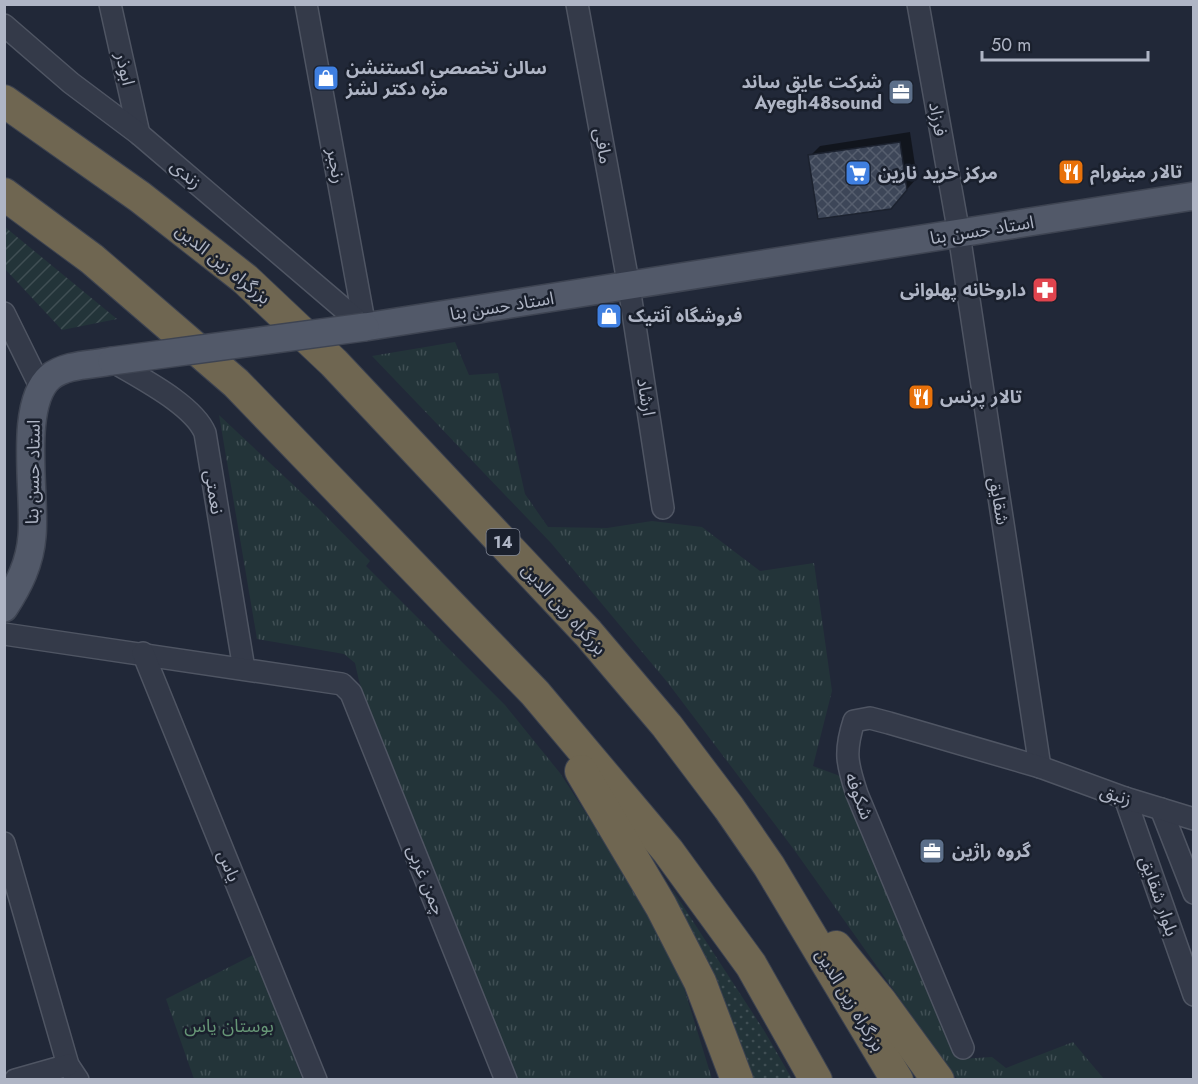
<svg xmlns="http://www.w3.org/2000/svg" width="1198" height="1084" viewBox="0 0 1198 1084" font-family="Jost,'Noto Sans Arabic',sans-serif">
  <defs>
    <pattern id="grass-dots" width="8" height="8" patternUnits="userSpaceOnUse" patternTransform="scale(1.5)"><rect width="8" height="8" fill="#233439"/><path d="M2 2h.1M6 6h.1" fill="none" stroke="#404f54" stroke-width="1.8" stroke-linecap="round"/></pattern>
    <pattern id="park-tufts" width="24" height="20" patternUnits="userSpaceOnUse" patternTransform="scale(1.5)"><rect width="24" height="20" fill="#233439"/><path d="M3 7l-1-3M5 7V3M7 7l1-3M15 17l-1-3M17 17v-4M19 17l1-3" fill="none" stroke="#404f54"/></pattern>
    <pattern id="garden-furrows" width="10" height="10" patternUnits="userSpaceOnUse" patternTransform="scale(1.5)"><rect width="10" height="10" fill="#233439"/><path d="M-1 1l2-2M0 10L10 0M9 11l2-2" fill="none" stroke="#404f54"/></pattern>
    <pattern id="building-cross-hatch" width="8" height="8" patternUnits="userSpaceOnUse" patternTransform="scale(1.5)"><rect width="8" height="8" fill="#3d4658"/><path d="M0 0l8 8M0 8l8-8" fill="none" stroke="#565e6e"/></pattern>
  </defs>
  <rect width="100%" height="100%" fill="#212838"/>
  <polygon fill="url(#grass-dots)" points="672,889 765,1032 792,1079 751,1079 743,1051"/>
  <g fill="url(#park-tufts)">
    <polygon points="455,342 469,375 498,373 525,494 548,527 607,528 652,521 702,527 760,571 814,563 832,691 813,766 840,776 961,1059 992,1057 1006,1068 1073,1042 1104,1079 959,1080 954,1075 795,851 668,683 551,543 372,356"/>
    <polygon points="219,415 320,510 370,561 366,566 505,705 560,773 626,875 677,965 712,1079 516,1079 398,794 359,681 355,663 344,654 257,639"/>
    <polygon points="255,954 302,1079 194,1079 166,999"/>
  </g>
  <polygon fill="url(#garden-furrows)" points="5,227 117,319 62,330 5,269"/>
  <polygon fill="#0007" points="910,132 917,178 901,196 810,156 820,146"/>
  <polygon fill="url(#building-cross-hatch)" stroke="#1c222f" stroke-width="1.5" points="900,142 907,190 891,209 818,219 808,155"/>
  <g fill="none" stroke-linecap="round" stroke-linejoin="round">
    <g stroke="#4f5563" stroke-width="24">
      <g id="minor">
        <polyline points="110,4 139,134"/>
        <polyline points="306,4 365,327"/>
        <polyline points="577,4 629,287 663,508"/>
        <polyline points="918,4 959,234 1040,767"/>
        <polyline points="4,25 71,83 139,134 365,327"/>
        <polyline points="4,313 41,388"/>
        <path d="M112,361C138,377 193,404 205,433L244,669"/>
        <polyline points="4,634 342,684 351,693 506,1080"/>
        <polyline points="143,653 316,1080"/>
        <polyline points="1125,798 1194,995"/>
        <polyline points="1161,809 1194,893"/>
        <polyline points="4,843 68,1065 78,1080"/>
        <path d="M963,1048L857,794C847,764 844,752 854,721L870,718L889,723L1040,767L1125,798L1194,819"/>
        <polyline points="15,1080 68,1065"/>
      </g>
    </g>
    <g stroke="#3e4452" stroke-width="30">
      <g id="major">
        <polyline points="365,327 1194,196"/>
        <path d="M4,608C19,585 30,563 32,536C36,496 18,405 50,377C66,364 92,365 112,361"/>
      </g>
    </g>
    <g stroke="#3c4250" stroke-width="34">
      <g id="highway">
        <polyline points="4,101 140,197 245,279 334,363 588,633 667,726 729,808 769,866 897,1080"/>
        <polyline points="4,194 92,259 236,383 535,693 668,851 751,965 816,1080"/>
        <polyline points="581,771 661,906 700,982 737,1080"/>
        <polyline points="836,947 881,1002 938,1080"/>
      </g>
    </g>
    <use href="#minor" stroke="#343a49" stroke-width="21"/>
    <use href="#major" stroke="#525969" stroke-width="27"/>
    <use href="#highway" stroke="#6f6651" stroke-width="32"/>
    <g stroke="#3e4452" stroke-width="30" stroke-linecap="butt">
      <polyline id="major-bridge" points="112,361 365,327"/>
    </g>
    <use href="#major-bridge" stroke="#525969" stroke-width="27"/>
  </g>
  <defs>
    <g id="shop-square" transform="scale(1.35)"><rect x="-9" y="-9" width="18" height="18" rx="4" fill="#3f7fe0" stroke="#1a202d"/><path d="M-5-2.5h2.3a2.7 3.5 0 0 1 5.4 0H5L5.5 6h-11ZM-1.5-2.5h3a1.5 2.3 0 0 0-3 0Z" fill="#fff"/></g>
    <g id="office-square" transform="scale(1.35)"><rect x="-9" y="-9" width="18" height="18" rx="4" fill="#5c6f8a" stroke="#1a202d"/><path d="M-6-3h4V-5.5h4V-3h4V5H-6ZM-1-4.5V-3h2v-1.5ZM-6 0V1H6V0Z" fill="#fff"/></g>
    <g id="restaurant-square" transform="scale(1.35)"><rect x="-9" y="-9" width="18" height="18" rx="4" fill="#e8710a" stroke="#1a202d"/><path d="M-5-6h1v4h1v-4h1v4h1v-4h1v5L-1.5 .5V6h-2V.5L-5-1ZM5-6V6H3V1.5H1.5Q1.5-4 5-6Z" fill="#fff"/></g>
    <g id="supermarket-square" transform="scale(1.35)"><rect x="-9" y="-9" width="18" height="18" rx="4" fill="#3f7fe0" stroke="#1a202d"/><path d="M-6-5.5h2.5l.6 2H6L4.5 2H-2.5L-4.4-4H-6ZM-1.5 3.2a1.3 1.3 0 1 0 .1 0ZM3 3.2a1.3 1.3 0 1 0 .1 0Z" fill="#fff"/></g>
    <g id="pharmacy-square" transform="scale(1.35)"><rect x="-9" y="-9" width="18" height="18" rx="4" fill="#e0444e" stroke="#1a202d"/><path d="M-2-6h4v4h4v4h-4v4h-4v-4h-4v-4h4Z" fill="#fff"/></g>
  </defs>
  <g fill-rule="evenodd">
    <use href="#shop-square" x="326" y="78"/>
    <use href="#office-square" x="901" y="92"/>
    <use href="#restaurant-square" x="1071" y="172"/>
    <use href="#supermarket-square" x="858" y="173"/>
    <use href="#pharmacy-square" x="1045" y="290"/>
    <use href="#shop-square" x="609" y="316"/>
    <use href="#restaurant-square" x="921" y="397"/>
    <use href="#office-square" x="932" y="851"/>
  </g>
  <g text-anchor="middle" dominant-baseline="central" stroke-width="5" stroke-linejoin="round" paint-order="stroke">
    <rect fill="#1a202d" stroke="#828897" stroke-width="1.5" x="486.5" y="529" width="33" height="26" rx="4.5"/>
    <g font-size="16" font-weight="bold" fill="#afb5c5">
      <text x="503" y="542">14</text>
    </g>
    <g font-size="18" font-weight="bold" fill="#afb5c5" stroke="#1a202d" text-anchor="start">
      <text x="346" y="68">سالن تخصصی اکستنشن<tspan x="346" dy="21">مژه دکتر لشز</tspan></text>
      <text x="882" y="82" text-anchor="end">شرکت عایق ساند<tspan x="882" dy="21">Ayegh48sound</tspan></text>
      <text x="1090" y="172">تالار مینورام</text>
      <text x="878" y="173">مرکز خرید نارین</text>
      <text x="1026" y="290" text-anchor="end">داروخانه پهلوانی</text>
      <text x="628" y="316">فروشگاه آنتیک</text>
      <text x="940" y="397">تالار پرنس</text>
      <text x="952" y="851">گروه راژین</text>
    </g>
    <g font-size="18" fill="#afb5c5" stroke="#1a202d">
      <text transform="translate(125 69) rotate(77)">ابوذر</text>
      <text transform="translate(938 119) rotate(80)">فرزاد</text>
      <text transform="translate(603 146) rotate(80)">مافی</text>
      <text transform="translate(336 166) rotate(80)">رنجبر</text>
      <text transform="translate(186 174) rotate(41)">زندی</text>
      <text transform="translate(982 230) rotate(-9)">استاد حسن بنا</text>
      <text transform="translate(223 264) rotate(39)">بزرگراه زین الدین</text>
      <text transform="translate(502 306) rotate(-9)">استاد حسن بنا</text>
      <text transform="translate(646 397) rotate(81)">ارشاد</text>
      <text transform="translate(33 472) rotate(-89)">استاد حسن بنا</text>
      <text transform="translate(214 492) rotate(81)">نعمتی</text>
      <text transform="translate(999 501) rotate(81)">شقایق</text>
      <text transform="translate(564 609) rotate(48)">بزرگراه زین الدین</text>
      <text transform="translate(1116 795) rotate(19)">زنبق</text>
      <text transform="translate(859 796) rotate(69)">شکوفه</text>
      <text transform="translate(229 866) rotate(68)">یاس</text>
      <text transform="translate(426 880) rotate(68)">چمن غربی</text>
      <text transform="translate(1159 896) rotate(71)">بلوار شقایق</text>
      <text transform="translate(850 1000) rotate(59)">بزرگراه زین الدین</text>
    </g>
    <g font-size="18" fill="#669676" stroke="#1a202d">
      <text x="229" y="1026">بوستان یاس</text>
    </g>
  </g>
  <rect width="1198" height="1084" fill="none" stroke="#afb5c5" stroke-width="12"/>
  <path d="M982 51v9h166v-9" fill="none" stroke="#afb5c5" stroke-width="3"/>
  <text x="991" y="51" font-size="18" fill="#afb5c5" stroke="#1a202d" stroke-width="4.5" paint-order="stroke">50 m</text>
</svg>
